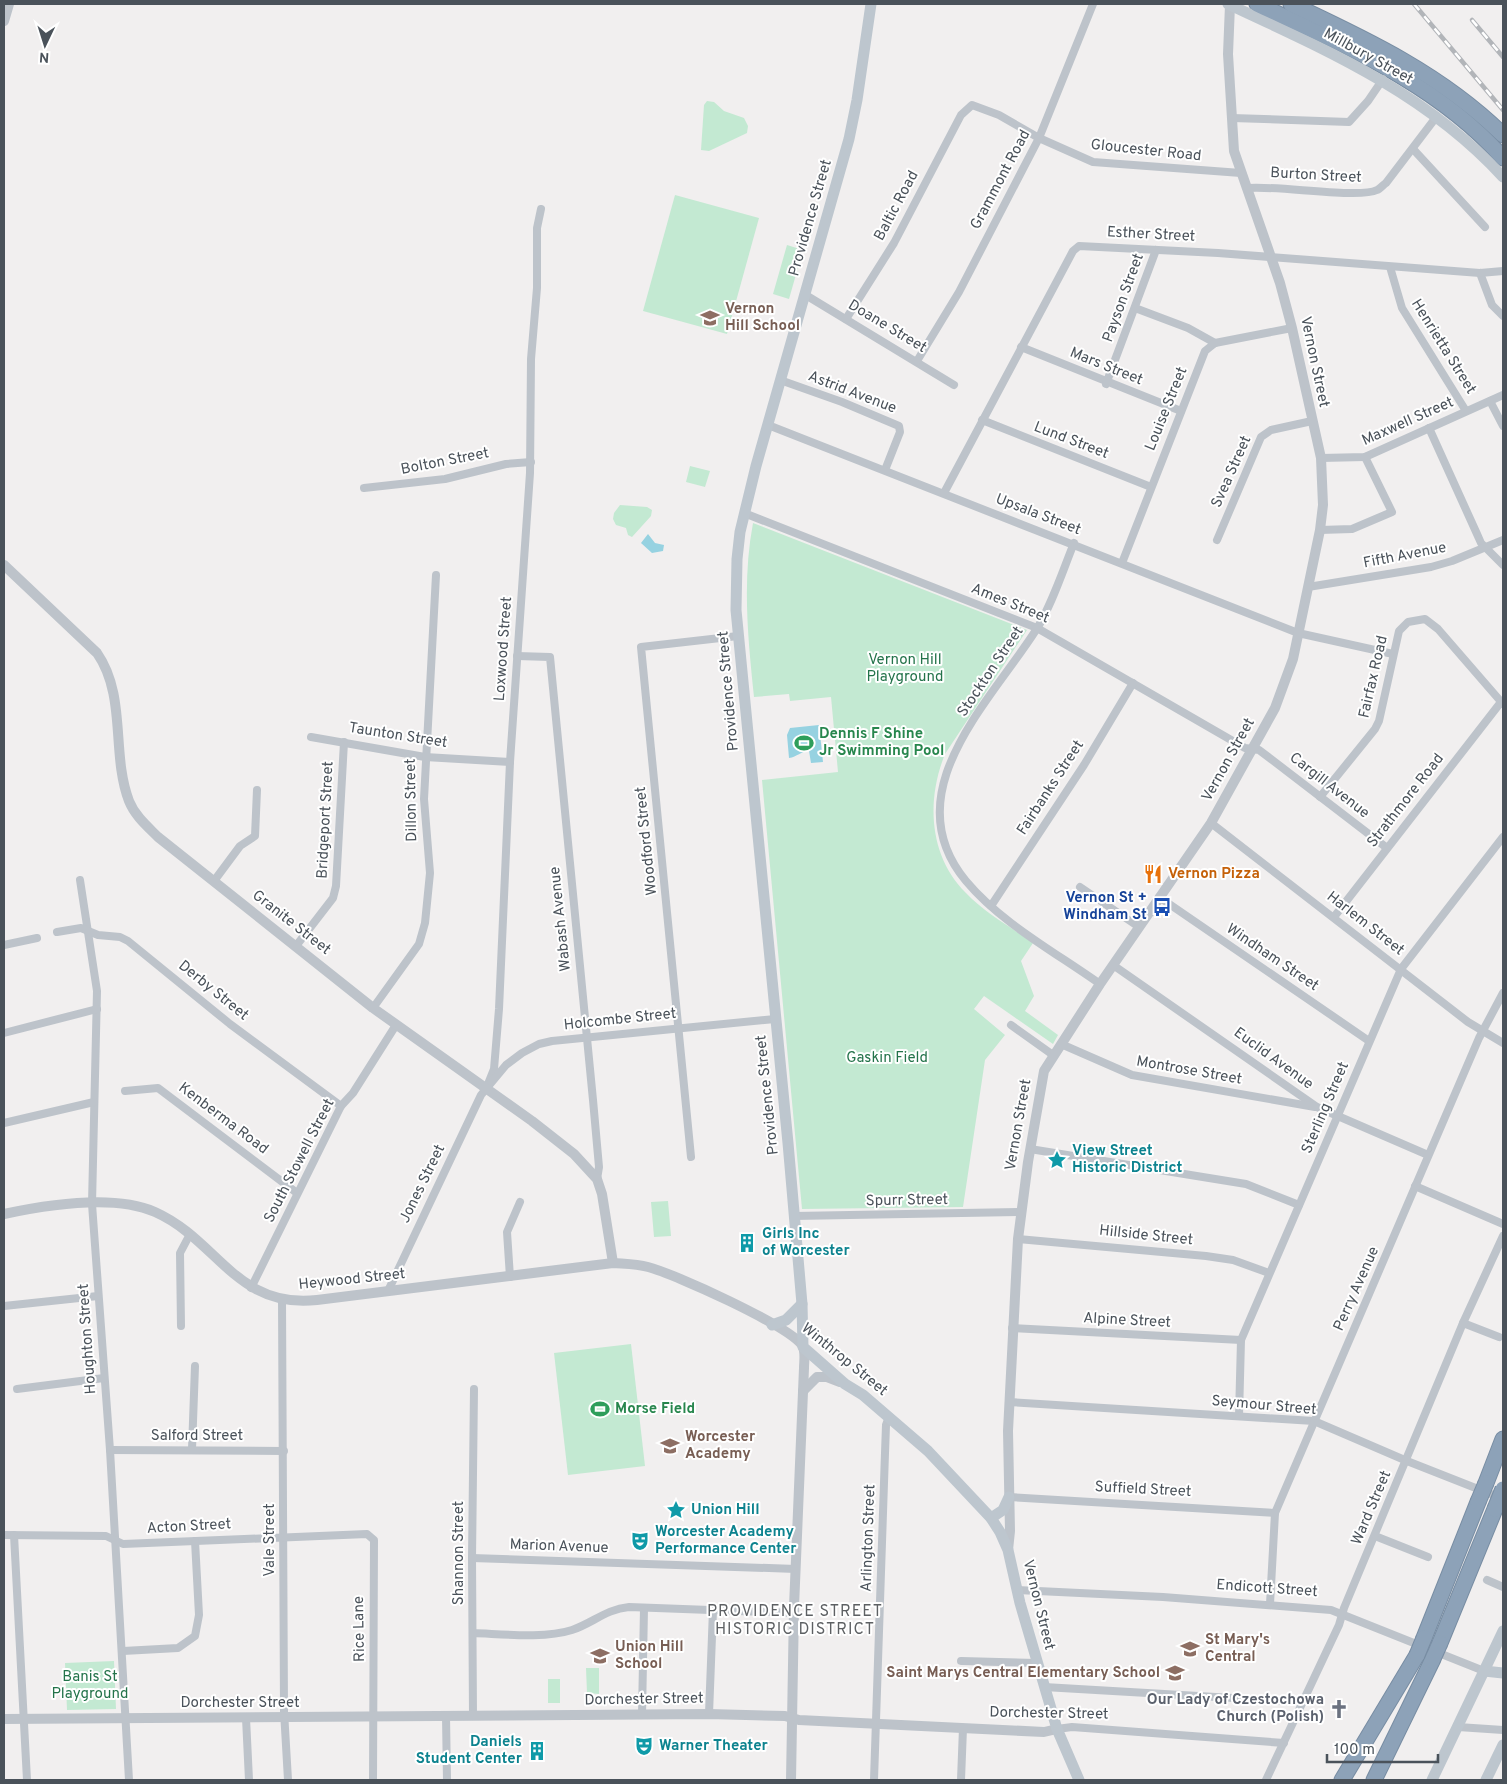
<svg xmlns="http://www.w3.org/2000/svg" width="1507" height="1784" viewBox="0 0 1507 1784" font-family="Overpass,sans-serif">
  <rect width="100%" height="100%" fill="#f1efef"/>
  <g fill="#c3e9d2">
    <polygon points="707,101 714,102 724,111 744,118 748,126 747,133 709,151 701,150 704,105"/>
    <polygon points="675,195 759,218 727,334 643,311"/>
    <polygon points="787,245 803,250 789,299 773,294"/>
    <polygon points="690,466 710,471 705,487 686,482"/>
    <polygon points="620,505 647,507 652,510 651,516 632,537 628,535 626,528 616,525 613,519 614,513"/>
    <path d="M753,523L1027,630L945,754C926,801 929,856 966,893C985,913 1011,927 1033,943L1021,961L1034,996L1025,1011L1058,1035L1053,1044L984,996L974,1009L1005,1035L985,1060L963,1207L802,1209L762,780L838,772L831,697L790,701L789,694L754,697C748,639 742,581 753,523Z"/>
    <polygon points="668,1201 671,1236 654,1237 651,1202"/>
    <polygon points="631,1344 645,1466 568,1475 554,1353"/>
    <polygon points="114,1661 116,1709 67,1710 65,1663"/>
    <polygon points="586,1668 599,1668 599,1694 587,1693"/>
    <rect x="548" y="1679" width="12" height="24"/>
  </g>
  <g fill="#96d2e1">
    <polygon points="648,534 655,543 664,545 663,551 652,553 641,543"/>
    <path d="M819,725L823,762L811,763L809,751C801,751 797,757 789,758L787,735L790,728Z"/>
  </g>
  <g fill="none" stroke-linecap="round" stroke-linejoin="round">
    <g stroke="#788da3" stroke-width="17">
      <g id="motorway">
        <path d="M1257,4C1344,45 1438,84 1503,158"/>
        <path d="M1291,4C1368,40 1442,75 1503,135"/>
        <polyline points="1486,1483 1503,1439"/>
        <polyline points="1424,1638 1478,1502"/>
        <polyline points="1440,1643 1495,1509"/>
        <polyline points="1342,1780 1417,1655"/>
        <polyline points="1374,1780 1432,1661"/>
      </g>
    </g>
    <g stroke="#bdc3ca" stroke-width="8">
      <polyline points="1232,118 1349,122 1368,101 1383,79"/>
      <polyline points="1413,149 1485,227"/>
      <path d="M1248,188C1276,185 1359,199 1377,190C1380,189 1383,185 1386,183L1437,116"/>
      <polyline points="1390,267 1402,308 1466,411"/>
      <polyline points="1480,273 1492,305 1503,316"/>
      <polyline points="804,294 954,385"/>
      <polyline points="1135,308 1188,328 1215,343"/>
      <polyline points="846,319 894,243 961,115 972,105 999,115 1039,138 1093,162 1241,173"/>
      <polyline points="1021,347 1181,411"/>
      <polyline points="917,361 959,292 1039,138 1093,4"/>
      <polyline points="780,380 842,402 899,426 900,432 885,470"/>
      <polyline points="1106,384 1156,250"/>
      <polyline points="1490,401 1503,426"/>
      <polyline points="982,420 1151,487"/>
      <polyline points="768,425 1298,633 1393,654"/>
      <polyline points="1429,428 1477,534 1481,543 1503,565"/>
      <polyline points="1321,458 1365,457 1503,395"/>
      <polyline points="364,488 445,479 506,464 531,462"/>
      <polyline points="944,493 1073,251 1079,246 1218,253 1480,273 1503,271"/>
      <polyline points="744,513 1037,628 1245,748 1259,750 1267,756 1387,848"/>
      <polyline points="1320,530 1352,529 1392,512 1365,457"/>
      <polyline points="1217,540 1261,437 1271,430 1312,421"/>
      <path d="M1074,543C1063,570 1051,607 1036,630C990,702 893,793 966,881C1001,923 1055,952 1100,984"/>
      <polyline points="1122,563 1205,351 1215,343 1292,328"/>
      <polyline points="1308,587 1431,567 1452,561 1503,540"/>
      <polyline points="517,656 550,657 593,1100 599,1167 597,1179"/>
      <polyline points="311,737 425,757 510,762"/>
      <polyline points="1320,797 1375,729 1379,721 1399,631 1408,622 1425,619 1438,629 1503,704"/>
      <polyline points="1211,823 1468,1022 1503,1043"/>
      <polyline points="80,880 97,991 92,1204 110,1450 129,1780"/>
      <polyline points="214,881 240,846 255,836 257,790"/>
      <polyline points="1080,887 1139,927"/>
      <polyline points="1159,897 1369,1041"/>
      <polyline points="991,906 1084,765 1133,683"/>
      <polyline points="1334,917 1501,702"/>
      <polyline points="57,932 81,928 98,935 120,937 128,941 230,1024 341,1106"/>
      <polyline points="4,945 37,938"/>
      <polyline points="296,946 333,898 336,886 344,742"/>
      <polyline points="1113,965 1317,1107 1428,1155"/>
      <polyline points="373,1008 419,944 425,923 430,873 424,799 436,575"/>
      <polyline points="1011,1025 1053,1055"/>
      <polyline points="4,1033 97,1009"/>
      <polyline points="1061,1044 1132,1075 1315,1107"/>
      <polyline points="486,1089 494,1069 499,1009 510,762 530,473 531,359 537,288 537,228 541,209"/>
      <polyline points="125,1091 158,1088 297,1193"/>
      <polyline points="4,1123 94,1102"/>
      <polyline points="1030,1149 1246,1184 1299,1205"/>
      <polyline points="691,1157 641,647 738,636"/>
      <polyline points="1415,1186 1503,1224"/>
      <polyline points="794,1216 1021,1212"/>
      <polyline points="1018,1239 1206,1256 1233,1260 1269,1273"/>
      <polyline points="510,1277 507,1232 520,1202"/>
      <polyline points="251,1288 341,1106 353,1093 396,1025"/>
      <polyline points="388,1291 481,1095 506,1065 522,1053 539,1044 552,1041 775,1019"/>
      <polyline points="282,1300 284,1711 288,1780"/>
      <polyline points="4,1306 98,1296"/>
      <polyline points="1463,1323 1499,1337"/>
      <polyline points="181,1326 180,1253 189,1236"/>
      <polyline points="1012,1328 1241,1340"/>
      <polyline points="17,1389 104,1378"/>
      <polyline points="1009,1402 1314,1421 1407,1461 1501,1498"/>
      <polyline points="1239,1416 1241,1340 1401,969 1503,837"/>
      <polyline points="192,1449 195,1366"/>
      <polyline points="110,1450 284,1451"/>
      <polyline points="1009,1497 1275,1513"/>
      <polyline points="4,1535 106,1536 123,1544 367,1534 374,1540 373,1780"/>
      <polyline points="14,1535 27,1780"/>
      <polyline points="1375,1536 1428,1557"/>
      <polyline points="472,1558 796,1569"/>
      <polyline points="1487,1580 1503,1587"/>
      <polyline points="1017,1590 1163,1597 1331,1610 1484,1671"/>
      <polyline points="1270,1604 1275,1513 1479,1038 1503,993"/>
      <path d="M473,1633C502,1634 544,1639 572,1630C593,1623 606,1609 629,1607L794,1613"/>
      <polyline points="123,1651 178,1648 195,1636 199,1615 195,1541"/>
      <polyline points="961,1661 1037,1663"/>
      <polyline points="1044,1687 1303,1702"/>
      <polyline points="709,1714 713,1610"/>
      <polyline points="642,1715 644,1608"/>
      <polyline points="446,1716 447,1780"/>
      <polyline points="473,1716 472,1558 474,1389"/>
      <polyline points="246,1718 249,1780"/>
      <polyline points="1458,1727 1503,1730"/>
      <polyline points="1057,1729 1072,1727 1284,1743"/>
      <polyline points="874,1780 885,1453 886,1425 889,1417"/>
      <polyline points="961,1780 963,1728"/>
      <polyline points="1266,1780 1339,1625 1344,1608 1463,1323 1503,1236"/>
    </g>
    <g stroke="#bdc3ca" stroke-width="10">
      <polyline points="4,21 9,4"/>
      <path d="M4,565L97,653C127,696 111,754 129,801C135,816 147,826 158,837L373,1008L532,1121L574,1154L597,1179L602,1194L613,1263"/>
      <path d="M4,1214C46,1205 114,1194 155,1212C218,1240 236,1309 317,1300L613,1263C625,1264 636,1264 648,1267C675,1274 787,1325 802,1345C806,1351 804,1361 804,1368L794,1607L791,1780"/>
      <polyline points="803,1391 817,1377 827,1377 840,1382"/>
      <polyline points="1008,1550 1010,1531 1008,1431 1018,1239 1028,1162 1044,1071 1100,984 1211,823 1275,708 1293,659 1320,530 1323,505 1321,458 1292,328 1280,283 1234,151 1228,54 1230,5"/>
      <polyline points="4,1719 709,1714 785,1716 799,1720 1044,1732 1057,1729"/>
    </g>
    <g stroke="#bdc6ce" stroke-width="11">
      <polyline points="871,4 857,100 849,139 756,466 740,532 737,559 736,610 788,1143 802,1304 803,1347 845,1384 863,1395 928,1451 991,1518 1000,1532 1008,1550 1020,1603 1057,1729 1079,1780"/>
      <path d="M1228,4C1329,51 1427,94 1503,177"/>
      <polyline points="772,1325 786,1320 802,1304"/>
      <polyline points="991,1518 1003,1510 1009,1497"/>
      <polyline points="1484,1671 1503,1673"/>
      <polyline points="1432,1780 1503,1631"/>
      <polyline points="1486,1780 1503,1745"/>
    </g>
    <use href="#motorway" stroke="#8da2b8" stroke-width="15"/>
    <g stroke="#b2b5b9" stroke-width="4.5">
      <g id="rail">
        <polyline points="1414,4 1503,110"/>
        <polyline points="1472,20 1503,57"/>
      </g>
    </g>
    <use href="#rail" stroke="#fff" stroke-width="2.5" stroke-dasharray="8" stroke-linecap="butt"/>
    <g stroke="#788da3" stroke-width="17" stroke-linecap="butt">
      <g id="motorway-bridge">
        <polyline points="1478,1502 1486,1483"/>
        <polyline points="1495,1509 1503,1489"/>
        <polyline points="1417,1655 1424,1638"/>
        <polyline points="1432,1661 1440,1643"/>
      </g>
    </g>
    <use href="#motorway-bridge" stroke="#8da2b8" stroke-width="15"/>
  </g>
  <defs>
    <g id="school-bare" transform="scale(1.5)"><path d="M0-5L7-2L0 1L-7-2ZM-4 1L0 2.5L4 1V4Q0 6-4 4Z" fill="#8d6e63" stroke="#fff" stroke-width="2.5" paint-order="stroke"/></g>
    <g id="stadium-bare" transform="scale(1.5)"><path d="M0-5a6.5 5 0 1 0 0 10a6.5 5 0 1 0 0-10ZM-3.5-1.8h7v3.6h-7Z" fill="#2e9e5b" stroke="#fff" stroke-width="2.5" paint-order="stroke"/></g>
    <g id="restaurant-bare" transform="scale(1.5)"><path d="M-5-6h1v4h1v-4h1v4h1v-4h1v5L-1.5 .5V6h-2V.5L-5-1ZM5-6V6H3V1.5H1.5Q1.5-4 5-6Z" fill="#e8710a" stroke="#fff" stroke-width="2.5" paint-order="stroke"/></g>
    <g id="bus-bare" transform="scale(1.5)"><path d="M-5-6H5V4H4V6H2V4H-2V6H-4V4H-5ZM-3.5-4V0h7V-4ZM-3.5 1.2v1.5H-2V1.2ZM2 1.2v1.5H3.5V1.2Z" fill="#1a4fb4" stroke="#fff" stroke-width="2.5" paint-order="stroke"/></g>
    <g id="sight-bare" transform="scale(1.5)"><path d="M0-6L1.8-2.2L6-1.7L2.9 1.2L3.7 5.4L0 3.3L-3.7 5.4L-2.9 1.2L-6-1.7L-1.8-2.2Z" fill="#0f9aa8" stroke="#fff" stroke-width="2.5" paint-order="stroke"/></g>
    <g id="building-bare" transform="scale(1.5)"><path d="M-4-6H4V6H1V3H-1V6H-4ZM-2.5-4.3h1.7v1.8h-1.7ZM.8-4.3h1.7v1.8H.8ZM-2.5-1h1.7V.8h-1.7ZM.8-1h1.7V.8H.8Z" fill="#0f9aa8" stroke="#fff" stroke-width="2.5" paint-order="stroke"/></g>
    <g id="theatre-bare" transform="scale(1.5)"><path d="M-5-5.5Q0-4 5-5.5V0Q5 5 0 6Q-5 5-5 0ZM-3.3-2.5H-1v1.5H-3.3ZM1-2.5H3.3v1.5H1ZM-2.8 1Q0 5.5 2.8 1Z" fill="#0f9aa8" stroke="#fff" stroke-width="2.5" paint-order="stroke"/></g>
    <g id="church-bare" transform="scale(1.5)"><path d="M-1.2-6h2.4v3.5h3.3v2.4h-3.3V6h-2.4V-.1h-3.3v-2.4h3.3Z" fill="#6b7280" stroke="#fff" stroke-width="2.5" paint-order="stroke"/></g>
  </defs>
  <g fill-rule="evenodd">
    <use href="#school-bare" x="710" y="318"/>
    <use href="#stadium-bare" x="804" y="743"/>
    <use href="#restaurant-bare" x="1153" y="874"/>
    <use href="#bus-bare" x="1162" y="907"/>
    <use href="#sight-bare" x="1057" y="1160"/>
    <use href="#building-bare" x="747" y="1243"/>
    <use href="#stadium-bare" x="600" y="1409"/>
    <use href="#school-bare" x="670" y="1446"/>
    <use href="#sight-bare" x="676" y="1510"/>
    <use href="#theatre-bare" x="640" y="1541"/>
    <use href="#school-bare" x="1190" y="1649"/>
    <use href="#school-bare" x="600" y="1656"/>
    <use href="#school-bare" x="1175" y="1673"/>
    <use href="#church-bare" x="1339" y="1709"/>
    <use href="#theatre-bare" x="644" y="1746"/>
    <use href="#building-bare" x="537" y="1751"/>
  </g>
  <g text-anchor="middle" dominant-baseline="central" stroke-width="4" stroke-linejoin="round" paint-order="stroke">
    <g font-size="15" fill="#4a525a" stroke="#fff">
      <text transform="translate(1368 57) rotate(29)">Millbury Street</text>
      <text transform="translate(1146 151) rotate(6)">Gloucester Road</text>
      <text transform="translate(1316 176) rotate(3)">Burton Street</text>
      <text transform="translate(1001 180) rotate(-62)">Grammont Road</text>
      <text transform="translate(897 206) rotate(-62)">Baltic Road</text>
      <text transform="translate(811 218) rotate(-74)">Providence Street</text>
      <text transform="translate(1151 235) rotate(3)">Esther Street</text>
      <text transform="translate(1124 298) rotate(-70)">Payson Street</text>
      <text transform="translate(887 327) rotate(31)">Doane Street</text>
      <text transform="translate(1443 347) rotate(58)">Henrietta Street</text>
      <text transform="translate(1314 362) rotate(78)">Vernon Street</text>
      <text transform="translate(1106 367) rotate(22)">Mars Street</text>
      <text transform="translate(852 393) rotate(21)">Astrid Avenue</text>
      <text transform="translate(1167 409) rotate(-68)">Louise Street</text>
      <text transform="translate(1408 422) rotate(-24)">Maxwell Street</text>
      <text transform="translate(1071 441) rotate(21)">Lund Street</text>
      <text transform="translate(445 462) rotate(-11)">Bolton Street</text>
      <text transform="translate(1232 472) rotate(-66)">Svea Street</text>
      <text transform="translate(1038 515) rotate(21)">Upsala Street</text>
      <text transform="translate(1405 556) rotate(-11)">Fifth Avenue</text>
      <text transform="translate(1010 604) rotate(22)">Ames Street</text>
      <text transform="translate(504 649) rotate(-86)">Loxwood Street</text>
      <text transform="translate(991 672) rotate(-56)">Stockton Street</text>
      <text transform="translate(1374 677) rotate(-77)">Fairfax Road</text>
      <text transform="translate(729 691) rotate(-95)">Providence Street</text>
      <text transform="translate(398 736) rotate(9)">Taunton Street</text>
      <text transform="translate(1229 760) rotate(-61)">Vernon Street</text>
      <text transform="translate(1329 786) rotate(38)">Cargill Avenue</text>
      <text transform="translate(1051 788) rotate(-57)">Fairbanks Street</text>
      <text transform="translate(412 800) rotate(-91)">Dillon Street</text>
      <text transform="translate(1406 801) rotate(-52)">Strathmore Road</text>
      <text transform="translate(326 820) rotate(-87)">Bridgeport Street</text>
      <text transform="translate(647 841) rotate(-96)">Woodford Street</text>
      <text transform="translate(561 919) rotate(-96)">Wabash Avenue</text>
      <text transform="translate(291 923) rotate(38)">Granite Street</text>
      <text transform="translate(1365 924) rotate(38)">Harlem Street</text>
      <text transform="translate(1272 958) rotate(34)">Windham Street</text>
      <text transform="translate(213 991) rotate(39)">Derby Street</text>
      <text transform="translate(620 1020) rotate(-6)">Holcombe Street</text>
      <text transform="translate(1273 1059) rotate(36)">Euclid Avenue</text>
      <text transform="translate(1189 1071) rotate(10)">Montrose Street</text>
      <text transform="translate(768 1095) rotate(-96)">Providence Street</text>
      <text transform="translate(1326 1108) rotate(-67)">Sterling Street</text>
      <text transform="translate(223 1119) rotate(37)">Kenberma Road</text>
      <text transform="translate(1019 1125) rotate(-80)">Vernon Street</text>
      <text transform="translate(300 1161) rotate(-63)">South Stowell Street</text>
      <text transform="translate(423 1184) rotate(-64)">Jones Street</text>
      <text transform="translate(907 1201) rotate(-1)">Spurr Street</text>
      <text transform="translate(1146 1236) rotate(6)">Hillside Street</text>
      <text transform="translate(352 1280) rotate(-6)">Heywood Street</text>
      <text transform="translate(1357 1289) rotate(-66)">Perry Avenue</text>
      <text transform="translate(1127 1321) rotate(3)">Alpine Street</text>
      <text transform="translate(88 1339) rotate(-94)">Houghton Street</text>
      <text transform="translate(844 1360) rotate(39)">Winthrop Street</text>
      <text transform="translate(1264 1406) rotate(5)">Seymour Street</text>
      <text x="197" y="1436">Salford Street</text>
      <text transform="translate(1143 1490) rotate(3)">Suffield Street</text>
      <text transform="translate(1372 1508) rotate(-67)">Ward Street</text>
      <text transform="translate(189 1527) rotate(-3)">Acton Street</text>
      <text transform="translate(869 1538) rotate(-88)">Arlington Street</text>
      <text transform="translate(270 1540) rotate(-90)">Vale Street</text>
      <text transform="translate(559 1547) rotate(2)">Marion Avenue</text>
      <text transform="translate(459 1553) rotate(-90)">Shannon Street</text>
      <text transform="translate(1267 1589) rotate(4)">Endicott Street</text>
      <text transform="translate(1038 1605) rotate(76)">Vernon Street</text>
      <text transform="translate(360 1629) rotate(-91)">Rice Lane</text>
      <text transform="translate(644 1700) rotate(-1)">Dorchester Street</text>
      <text x="240" y="1703">Dorchester Street</text>
      <text transform="translate(1049 1714) rotate(1)">Dorchester Street</text>
    </g>
    <g font-size="15" font-weight="bold" fill="#785e54" stroke="#fff" text-anchor="start">
      <text x="725" y="309">Vernon<tspan x="725" dy="17">Hill School</tspan></text>
      <text x="685" y="1437">Worcester<tspan x="685" dy="17">Academy</tspan></text>
      <text x="1205" y="1640">St Mary's<tspan x="1205" dy="17">Central</tspan></text>
      <text x="615" y="1647">Union Hill<tspan x="615" dy="17">School</tspan></text>
      <text x="1160" y="1673" text-anchor="end">Saint Marys Central Elementary School</text>
    </g>
    <g font-size="15" fill="#23734a" stroke="#fff">
      <text x="905" y="660">Vernon Hill<tspan x="905" dy="17">Playground</tspan></text>
      <text x="887" y="1058">Gaskin Field</text>
      <text x="90" y="1677">Banis St<tspan x="90" dy="17">Playground</tspan></text>
    </g>
    <g font-size="15" font-weight="bold" fill="#27864d" stroke="#fff" text-anchor="start">
      <text x="819" y="734">Dennis F Shine<tspan x="819" dy="17">Jr Swimming Pool</tspan></text>
      <text x="615" y="1409">Morse Field</text>
    </g>
    <g font-size="15" font-weight="bold" fill="#c56008" stroke="#fff" text-anchor="start">
      <text x="1168" y="874">Vernon Pizza</text>
    </g>
    <g font-size="15" font-weight="bold" fill="#164399" stroke="#fff" text-anchor="end">
      <text x="1147" y="898">Vernon St +<tspan x="1147" dy="17">Windham St</tspan></text>
    </g>
    <g font-size="15" font-weight="bold" fill="#0d838f" stroke="#fff" text-anchor="start">
      <text x="1072" y="1151">View Street<tspan x="1072" dy="17">Historic District</tspan></text>
      <text x="762" y="1234">Girls Inc<tspan x="762" dy="17">of Worcester</tspan></text>
      <text x="691" y="1510">Union Hill</text>
      <text x="655" y="1532">Worcester Academy<tspan x="655" dy="17">Performance Center</tspan></text>
      <text x="522" y="1742" text-anchor="end">Daniels<tspan x="522" dy="17">Student Center</tspan></text>
      <text x="659" y="1746">Warner Theater</text>
    </g>
    <g font-size="15" font-weight="bold" fill="#5b616d" stroke="#fff" text-anchor="end">
      <text x="1324" y="1700">Our Lady of Czestochowa<tspan x="1324" dy="17">Church (Polish)</tspan></text>
    </g>
    <g font-size="16" letter-spacing="1" fill="#5d6063" stroke="#fff">
      <text x="795" y="1612">PROVIDENCE STREET<tspan x="795" dy="18">HISTORIC DISTRICT</tspan></text>
    </g>
  </g>
  <rect width="1507" height="1784" fill="none" stroke="#4a525a" stroke-width="10"/>
  <g transform="translate(45 45) rotate(184)" stroke="#ffffff" stroke-width="4" paint-order="stroke">
  <path d="M0-4L9 19L0 12L-9 19Z" fill="#4a525a"/>
  <text y="-8" font-size="14" font-weight="bold" text-anchor="middle" fill="#4a525a">N</text>
  </g>
  <path d="M1327 1754v8h111v-8" fill="none" stroke="#4a525a" stroke-width="2.5"/>
  <text x="1334" y="1754" font-size="15" fill="#4a525a" stroke="#ffffff" stroke-width="4" paint-order="stroke">100 m</text>
</svg>
